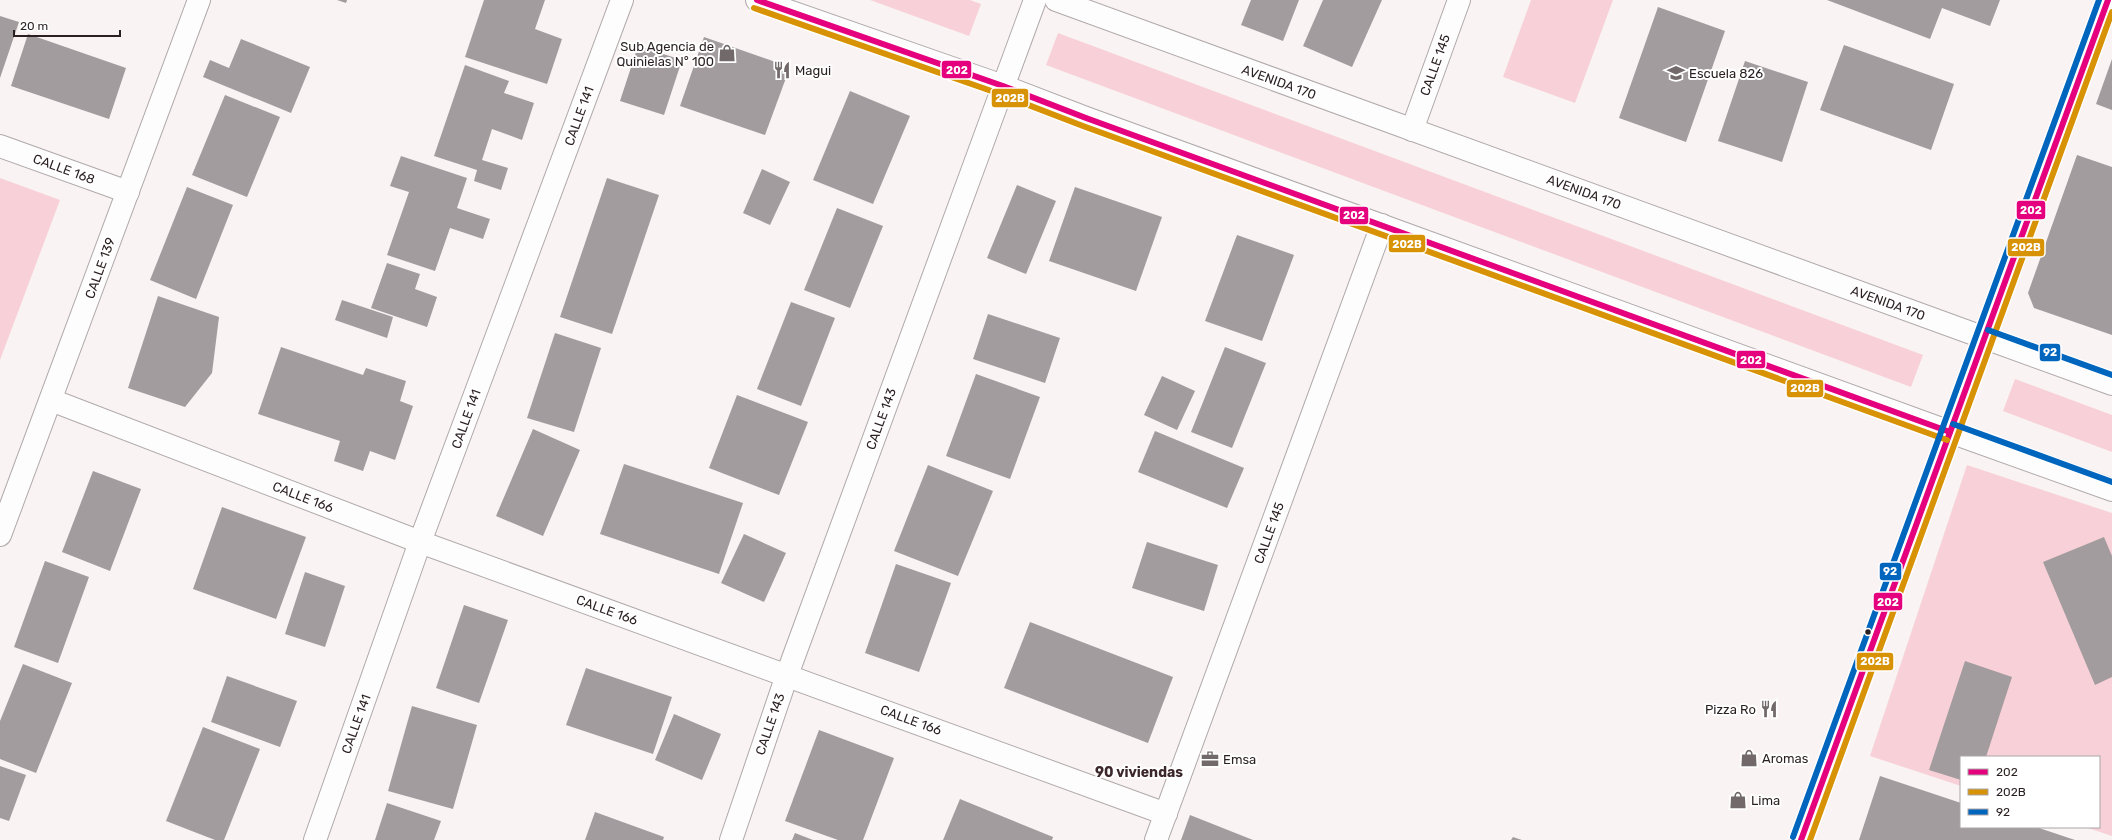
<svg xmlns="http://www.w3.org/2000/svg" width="2112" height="840" viewBox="0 0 2112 840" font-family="Rubik,sans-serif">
  <rect width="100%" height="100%" fill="#f9f3f4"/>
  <g fill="#f8d1d8">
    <polygon points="870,0 970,0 981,4 969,36"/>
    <polygon points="1531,0 1613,0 1575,103 1503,77"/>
    <polygon points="1058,33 1923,355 1911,387 1046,65"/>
    <polygon points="0,178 60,200 0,360"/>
    <polygon points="2015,379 2112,415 2112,452 2003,411"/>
    <polygon points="1967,465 2112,513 2112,836 2085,827 2099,827 2099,757 1961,757 1961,786 1870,756"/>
  </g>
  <g fill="#a39c9e">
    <polygon points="337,0 347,0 346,3"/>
    <polygon points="484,0 545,0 535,29 562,39 547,84 465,57"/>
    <polygon points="1251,0 1299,0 1283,41 1241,25"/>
    <polygon points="1323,0 1382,0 1352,67 1303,46"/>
    <polygon points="1827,0 2000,0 1990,26 1942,8 1930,39"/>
    <polygon points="1658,7 1725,31 1686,142 1619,118"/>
    <polygon points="0,16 19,22 0,78"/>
    <polygon points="28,34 126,68 109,119 11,86"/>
    <polygon points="704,37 790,67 765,135 680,106"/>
    <polygon points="241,39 310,67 291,113 203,77 210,60 229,68"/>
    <polygon points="1844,45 1954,84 1931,150 1820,110"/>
    <polygon points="638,46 682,60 664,115 620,101"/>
    <polygon points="2112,59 2112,110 2096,104"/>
    <polygon points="1745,61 1808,82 1782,162 1718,141"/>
    <polygon points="465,65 509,81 504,93 534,103 522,140 492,129 482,160 508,168 501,190 474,181 477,170 434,156"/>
    <polygon points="850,91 910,116 873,204 813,180"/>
    <polygon points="225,95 280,117 247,197 192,175"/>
    <polygon points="2077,155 2112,167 2112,335 2034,308 2028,293"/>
    <polygon points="401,156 467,178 457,208 490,219 483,239 450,228 435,271 387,255 409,192 390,186"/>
    <polygon points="762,169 790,182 770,225 743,213"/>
    <polygon points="607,178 659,195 612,334 560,317"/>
    <polygon points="1017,185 1056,201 1026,274 987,258"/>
    <polygon points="187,187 233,205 196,299 150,280"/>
    <polygon points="1075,187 1162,217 1136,291 1049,261"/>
    <polygon points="837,208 883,226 850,308 804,290"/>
    <polygon points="1237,235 1294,255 1262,341 1205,321"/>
    <polygon points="387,263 420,274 415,289 437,297 427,327 371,308"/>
    <polygon points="158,296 219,317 212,373 185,407 128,388"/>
    <polygon points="342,300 393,317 387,338 335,320"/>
    <polygon points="791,302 835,318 801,406 757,389"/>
    <polygon points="988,314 1060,338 1045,383 973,359"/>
    <polygon points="555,333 601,348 574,432 527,418"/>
    <polygon points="281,347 363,375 366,368 406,381 400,401 413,406 395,460 370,451 363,471 334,461 340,441 258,414"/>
    <polygon points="1225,347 1266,363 1232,448 1191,432"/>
    <polygon points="976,374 1040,397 1010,479 946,456"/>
    <polygon points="1162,376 1195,391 1177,430 1144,415"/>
    <polygon points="737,395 808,422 779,495 709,468"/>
    <polygon points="533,429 580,450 543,536 496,516"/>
    <polygon points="1155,431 1244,468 1227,508 1138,472"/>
    <polygon points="624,464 743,503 719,574 600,534"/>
    <polygon points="928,465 993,491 958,576 894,551"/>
    <polygon points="93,471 141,489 110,571 62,552"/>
    <polygon points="222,507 306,537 276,619 193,589"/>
    <polygon points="744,534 786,553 764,602 721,583"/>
    <polygon points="2104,537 2112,556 2112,677 2095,685 2043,562"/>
    <polygon points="1147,542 1218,565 1204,611 1132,588"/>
    <polygon points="45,561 89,577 58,663 14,647"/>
    <polygon points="896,564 951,583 919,672 865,653"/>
    <polygon points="305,572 345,586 325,647 285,634"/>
    <polygon points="464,605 508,620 479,703 436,688"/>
    <polygon points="1030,622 1173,677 1148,743 1004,688"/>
    <polygon points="1965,661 2012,677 1986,757 1961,757 1961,780 1929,770"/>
    <polygon points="23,664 72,683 36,773 0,759 0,721"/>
    <polygon points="586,668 672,697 653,754 566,725"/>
    <polygon points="227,676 297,701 280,747 211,722"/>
    <polygon points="412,706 477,725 453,809 388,791"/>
    <polygon points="674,714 721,734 702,780 655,760"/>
    <polygon points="203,727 260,749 224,840 215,840 166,821"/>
    <polygon points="819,730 894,758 863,840 838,840 785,821"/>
    <polygon points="0,766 26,775 9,821 0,818"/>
    <polygon points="1880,776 1961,803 1961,827 2036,827 2075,840 1859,840"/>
    <polygon points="960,799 1053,837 1052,840 943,840"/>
    <polygon points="387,803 441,821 434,840 375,840"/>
    <polygon points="595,812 664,837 663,840 585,840"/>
    <polygon points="1190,815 1253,840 1181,840"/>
    <polygon points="795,833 813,840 792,840"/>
    <polygon points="1513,837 1522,840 1511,840"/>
  </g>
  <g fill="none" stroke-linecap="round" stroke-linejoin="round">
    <g stroke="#b0a9aa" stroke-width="24">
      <g id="minor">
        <polyline points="1412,130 1459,0"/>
        <polyline points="0,146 128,192"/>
        <polyline points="51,400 420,542 1166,814"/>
        <polyline points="0,535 199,0"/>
        <polyline points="315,840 420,542 622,0"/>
        <polyline points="731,840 787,675 1035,0"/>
        <polyline points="1156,840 1382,225"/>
      </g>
    </g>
    <g stroke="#b0a9aa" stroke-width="24">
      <g id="tertiary">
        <polyline points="1985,338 2112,384"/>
        <polyline points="1950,432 2112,490"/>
      </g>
    </g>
    <g stroke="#b0a9aa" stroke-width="24">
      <g id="secondary">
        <polyline points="757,0 1003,86 1086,118 1950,432"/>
        <polyline points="1056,0 1985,338"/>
        <polyline points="1801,840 2108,0"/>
      </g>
    </g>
    <use href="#minor" stroke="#fefdfd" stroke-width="22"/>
    <use href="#tertiary" stroke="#fefdfd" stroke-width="22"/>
    <use href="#secondary" stroke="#fefdfd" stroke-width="22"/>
    <g stroke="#fff" stroke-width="9">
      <g id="bus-1">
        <polyline points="757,0 1003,86 1086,118 1950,432"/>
        <polyline points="1801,840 2108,0"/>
      </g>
    </g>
    <g stroke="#fff" stroke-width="9">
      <g id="bus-2">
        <polyline points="754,8 1000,94 1083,126 1947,440"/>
        <polyline points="1810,840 2112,12"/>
      </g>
    </g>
    <g stroke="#fff" stroke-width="9">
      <g id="bus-3">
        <polyline points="1988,330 2112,375"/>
        <polyline points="1953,424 2112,482"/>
        <polyline points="1793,837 2099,0"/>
      </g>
    </g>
    <use href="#bus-1" stroke="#e5007d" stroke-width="6"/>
    <use href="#bus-2" stroke="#d89205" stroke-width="6"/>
    <use href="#bus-3" stroke="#0065bd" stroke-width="6"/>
  </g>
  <defs>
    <g id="shop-bare" transform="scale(1.38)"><path d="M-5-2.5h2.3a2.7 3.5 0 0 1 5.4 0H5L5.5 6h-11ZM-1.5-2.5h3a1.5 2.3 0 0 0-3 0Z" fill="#72696b" stroke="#fff" stroke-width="2.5" paint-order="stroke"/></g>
    <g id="restaurant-bare" transform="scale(1.38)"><path d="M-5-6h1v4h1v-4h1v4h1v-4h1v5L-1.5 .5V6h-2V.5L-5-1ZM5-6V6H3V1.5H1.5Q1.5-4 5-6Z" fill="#72696b" stroke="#fff" stroke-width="2.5" paint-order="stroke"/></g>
    <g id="school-bare" transform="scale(1.38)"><path d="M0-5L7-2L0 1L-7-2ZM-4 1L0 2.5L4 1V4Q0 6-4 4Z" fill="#72696b" stroke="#fff" stroke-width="2.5" paint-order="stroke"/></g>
    <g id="office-bare" transform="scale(1.38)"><path d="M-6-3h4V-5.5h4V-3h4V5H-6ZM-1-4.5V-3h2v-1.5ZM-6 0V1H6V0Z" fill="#72696b" stroke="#fff" stroke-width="2.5" paint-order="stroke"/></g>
  </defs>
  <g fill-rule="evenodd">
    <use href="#shop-bare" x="727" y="53"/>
    <use href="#restaurant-bare" x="782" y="70"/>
    <use href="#school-bare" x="1676" y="73"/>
    <use href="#restaurant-bare" x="1769" y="709"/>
    <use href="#shop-bare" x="1749" y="758"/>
    <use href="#office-bare" x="1210" y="759"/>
    <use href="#shop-bare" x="1738" y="800"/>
  </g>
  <circle fill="#2a1f21" stroke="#fff" stroke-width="1.5" cx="1868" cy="632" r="3.5"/>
  <g text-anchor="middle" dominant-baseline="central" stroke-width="4" stroke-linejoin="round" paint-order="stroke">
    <g font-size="13" fill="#2a1f21" stroke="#fff" text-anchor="start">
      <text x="714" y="46" text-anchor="end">Sub Agencia de<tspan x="714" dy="15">Quinielas N° 100</tspan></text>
      <text x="795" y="70">Magui</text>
      <text x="1689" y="73">Escuela 826</text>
      <text x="1756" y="709" text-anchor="end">Pizza Ro</text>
      <text x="1762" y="758">Aromas</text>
      <text x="1223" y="759">Emsa</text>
      <text x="1751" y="800">Lima</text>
    </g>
    <g font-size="13" fill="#2a1f21" stroke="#fff">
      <text transform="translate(1435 65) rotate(-70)">CALLE 145</text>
      <text transform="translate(1279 82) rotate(20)">AVENIDA 170</text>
      <text transform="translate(579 116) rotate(-70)">CALLE 141</text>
      <text transform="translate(64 169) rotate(20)">CALLE 168</text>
      <text transform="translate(1584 192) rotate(20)">AVENIDA 170</text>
      <text transform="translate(100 268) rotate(-70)">CALLE 139</text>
      <text transform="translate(1888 303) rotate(20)">AVENIDA 170</text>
      <text transform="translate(466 419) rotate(-70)">CALLE 141</text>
      <text transform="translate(881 419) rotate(-70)">CALLE 143</text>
      <text transform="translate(303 497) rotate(21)">CALLE 166</text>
      <text transform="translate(1269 533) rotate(-70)">CALLE 145</text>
      <text transform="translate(607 610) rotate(20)">CALLE 166</text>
      <text transform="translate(911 720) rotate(20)">CALLE 166</text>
      <text transform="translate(356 724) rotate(-70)">CALLE 141</text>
      <text transform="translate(770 724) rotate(-71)">CALLE 143</text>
    </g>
    <g font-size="14" font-weight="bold" fill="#3c272b" stroke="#fff">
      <text x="1139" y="772">90 viviendas</text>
    </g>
  </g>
  <g stroke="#fff" stroke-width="1.5">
    <rect x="941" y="60" width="31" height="19" rx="4" fill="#e5007d"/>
    <rect x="991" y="88" width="38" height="20" rx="4" fill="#d89205"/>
    <rect x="2016" y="200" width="30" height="20" rx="4" fill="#e5007d"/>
    <rect x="1339" y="206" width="30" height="19" rx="4" fill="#e5007d"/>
    <rect x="1388" y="234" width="38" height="19" rx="4" fill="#d89205"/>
    <rect x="2007" y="238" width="38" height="19" rx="4" fill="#d89205"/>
    <rect x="2039" y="343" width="22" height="19" rx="4" fill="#0065bd"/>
    <rect x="1736" y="350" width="30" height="19" rx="4" fill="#e5007d"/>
    <rect x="1786" y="379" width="38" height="19" rx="4" fill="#d89205"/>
    <rect x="1879" y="562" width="23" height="19" rx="4" fill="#0065bd"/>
    <rect x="1873" y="592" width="30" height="19" rx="4" fill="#e5007d"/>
    <rect x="1856" y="652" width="38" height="19" rx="4" fill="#d89205"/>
  </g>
  <g font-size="11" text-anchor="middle" font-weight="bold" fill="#fff">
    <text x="957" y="74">202</text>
    <text x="1010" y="102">202B</text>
    <text x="2031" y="214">202</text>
    <text x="1354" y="219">202</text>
    <text x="1407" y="248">202B</text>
    <text x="2026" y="251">202B</text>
    <text x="2050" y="356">92</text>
    <text x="1751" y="364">202</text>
    <text x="1805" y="392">202B</text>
    <text x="1890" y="575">92</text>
    <text x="1888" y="606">202</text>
    <text x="1875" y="665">202B</text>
  </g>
  <rect x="1960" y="756" width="140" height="72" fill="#ffffff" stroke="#aaa5a6"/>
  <rect x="1968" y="769" width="20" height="6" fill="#e5007d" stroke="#aaa5a6"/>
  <text x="1996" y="776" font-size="12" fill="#2a1f21">202</text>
  <rect x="1968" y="789" width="20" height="6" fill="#d89205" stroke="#aaa5a6"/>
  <text x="1996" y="796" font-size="12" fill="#2a1f21">202B</text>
  <rect x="1968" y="809" width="20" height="6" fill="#0065bd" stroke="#aaa5a6"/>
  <text x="1996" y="816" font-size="12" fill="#2a1f21">92</text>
  <path d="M14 30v6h106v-6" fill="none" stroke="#2a1f21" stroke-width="2"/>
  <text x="20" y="30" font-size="12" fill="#2a1f21" stroke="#ffffff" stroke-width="3" paint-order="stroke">20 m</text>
</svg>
